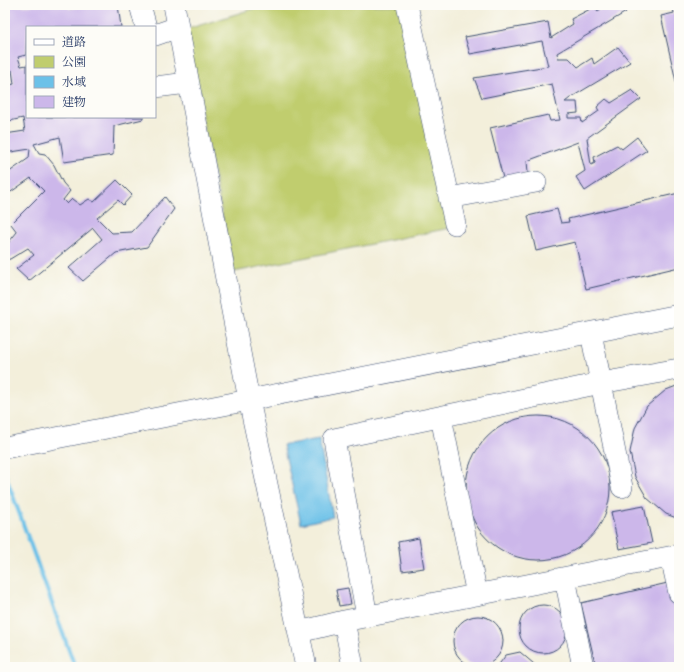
<svg xmlns="http://www.w3.org/2000/svg" width="684" height="672" font-family="'EB Garamond','Noto Serif JP',serif">
  <style>
    .green { fill: #c0cd6e; stroke: #6e7e66 }
    .water { fill: #6cc1e8; stroke: #4478a3 }
    .lines { fill: none; stroke-linecap: round; stroke-linejoin: round }
    .stream { stroke: #6cc1e8; stroke-width: 4 }
    .building { fill: #ccb7ea }
    .minor-casing { stroke: #3b4c71; stroke-width: 22 }
    .minor { stroke: #fff; stroke-width: 21 }
  </style>
  <rect width="100%" height="100%" fill="#fdfcf7"/>
  <filter id="ink" filterUnits="userSpaceOnUse"><feTurbulence type="fractalNoise" baseFrequency=".025" numOctaves="2"/><feDisplacementMap in="SourceGraphic" scale="8" xChannelSelector="R" yChannelSelector="G"/><feConvolveMatrix kernelMatrix="1 2 1 2 8 2 1 2 1" color-interpolation-filters="sRGB"/></filter>
  <filter id="wash" filterUnits="userSpaceOnUse"><feTurbulence type="fractalNoise" baseFrequency=".012" numOctaves="4" result="noise"/><feDisplacementMap in="SourceGraphic" scale="16" xChannelSelector="R" yChannelSelector="G"/><feGaussianBlur stdDeviation="0.9" result="paint"/><feColorMatrix in="noise" values="0 0 0 0 0 0 0 0 0 0 0 0 0 0 0 0 0 1.4 0 .05"/><feComposite in="paint" operator="in"/></filter>
  <g filter="url(#wash)">
    <rect width="100%" height="100%" fill="#f3efdb"/>
    <path class="green" d="M262,5H402L450,228L234,272L184,30L262,6Z"/>
    <path class="water" d="M319,439L333,517L301,524L283,445Z"/>
    <g class="lines">
      <path class="stream" d="M5,474L75,667"/>
    </g>
    <g id="blocks">
      <path class="building" d="M68,5L69,9L91,5H118L121,27H27L26,55L18,57L21,66L27,65V117H143V119L114,126L113,155L64,162L60,137L34,144L39,153L45,154L54,165L63,183L70,191L63,200L67,204L72,199L80,205L89,199L94,202L117,180L132,195L123,205L118,200L97,218L112,233L132,232L165,197L174,209L147,247L116,253L83,281L69,268L102,239L93,228L29,281L16,269L34,255L28,248L10,259L5,260V242H9L17,232L11,224L44,191L31,178L5,196V175L29,158L30,149L5,153V134L25,131L23,118L5,122V86L14,84L12,70L5,71V6Z
        M606,5H621L626,12L557,53L558,58H569L578,67L592,58L594,64L618,47L630,62L570,98L565,102H577L578,113L568,114V118H581L582,123L599,111L597,107L606,99L611,103L632,90L641,99L587,138L591,165L595,163L594,157L617,145L622,149L637,137L647,150L585,191L576,177L585,171L578,142L527,161L528,173L504,182L490,128L548,115L550,121L560,120L552,84L482,98L474,78L548,66L542,41L470,54L465,37L548,22L551,38L573,24L571,19L594,7L598,11Z
        M672,5H679L678,90L661,16L674,13Z
        M679,193V267L586,289L575,242L536,251L528,216L557,209L561,223L569,222L568,219Z
        M679,385V519L666,514L647,498L635,477L630,452L635,428L647,406L666,390Z
        M466 488a72 72 0 1 1 144 0a72 72 0 1 1-144 0Z
        M644,506L652,543L619,549L611,512Z
        M419,538L424,568L402,571L398,542Z
        M672,582L679,612V667H596L581,603Z
        M348,588L351,604L339,606L336,590Z
        M519 629a24 24 0 1 1 48 0a24 24 0 1 1-48 0Z
        M453 641a25 25 0 1 1 50 0a25 25 0 1 1-50 0Z
        M520,652L534,664L532,667H497L506,655Z"/>
    </g>
  </g>
  <g filter="url(#ink)">
    <use href="#blocks" fill-opacity="0" stroke="#3b4c71" stroke-width="1"/>
    <g class="lines">
      <g class="minor-casing">
        <path id="minor" d="M140,5L146,27
          M407,5L455,224
          M155,35L178,27
          M155,87L188,83
          M449,198L536,182
          M441,417L477,595
          M5,448L249,400L174,5
          M622,487L601,383L679,369
          M671,557L679,593
          M565,578L583,667
          M367,616L334,439L601,383L591,333
          M344,621L353,667
          M299,632L344,621L679,555
          M306,667L249,400L679,315"/>
      </g>
      <use href="#minor" class="minor"/>
    </g>
  </g>
  <rect width="684" height="672" fill="none" stroke="#fdfcf7" stroke-width="20"/>
  <rect x="26" y="26" width="130" height="92" fill="#fdfcf7" stroke="#a3aaba"/>
  <rect x="34" y="39" width="20" height="6" fill="#ffffff" stroke="#a3aaba"/>
  <text x="62" y="46" font-size="12" fill="#1b2f5e">道路</text>
  <rect x="34" y="56" width="20" height="12" fill="#c0cd6e" stroke="#a3aaba"/>
  <text x="62" y="66" font-size="12" fill="#1b2f5e">公園</text>
  <rect x="34" y="76" width="20" height="12" fill="#6cc1e8" stroke="#a3aaba"/>
  <text x="62" y="86" font-size="12" fill="#1b2f5e">水域</text>
  <rect x="34" y="96" width="20" height="12" fill="#ccb7ea" stroke="#a3aaba"/>
  <text x="62" y="106" font-size="12" fill="#1b2f5e">建物</text>
</svg>
